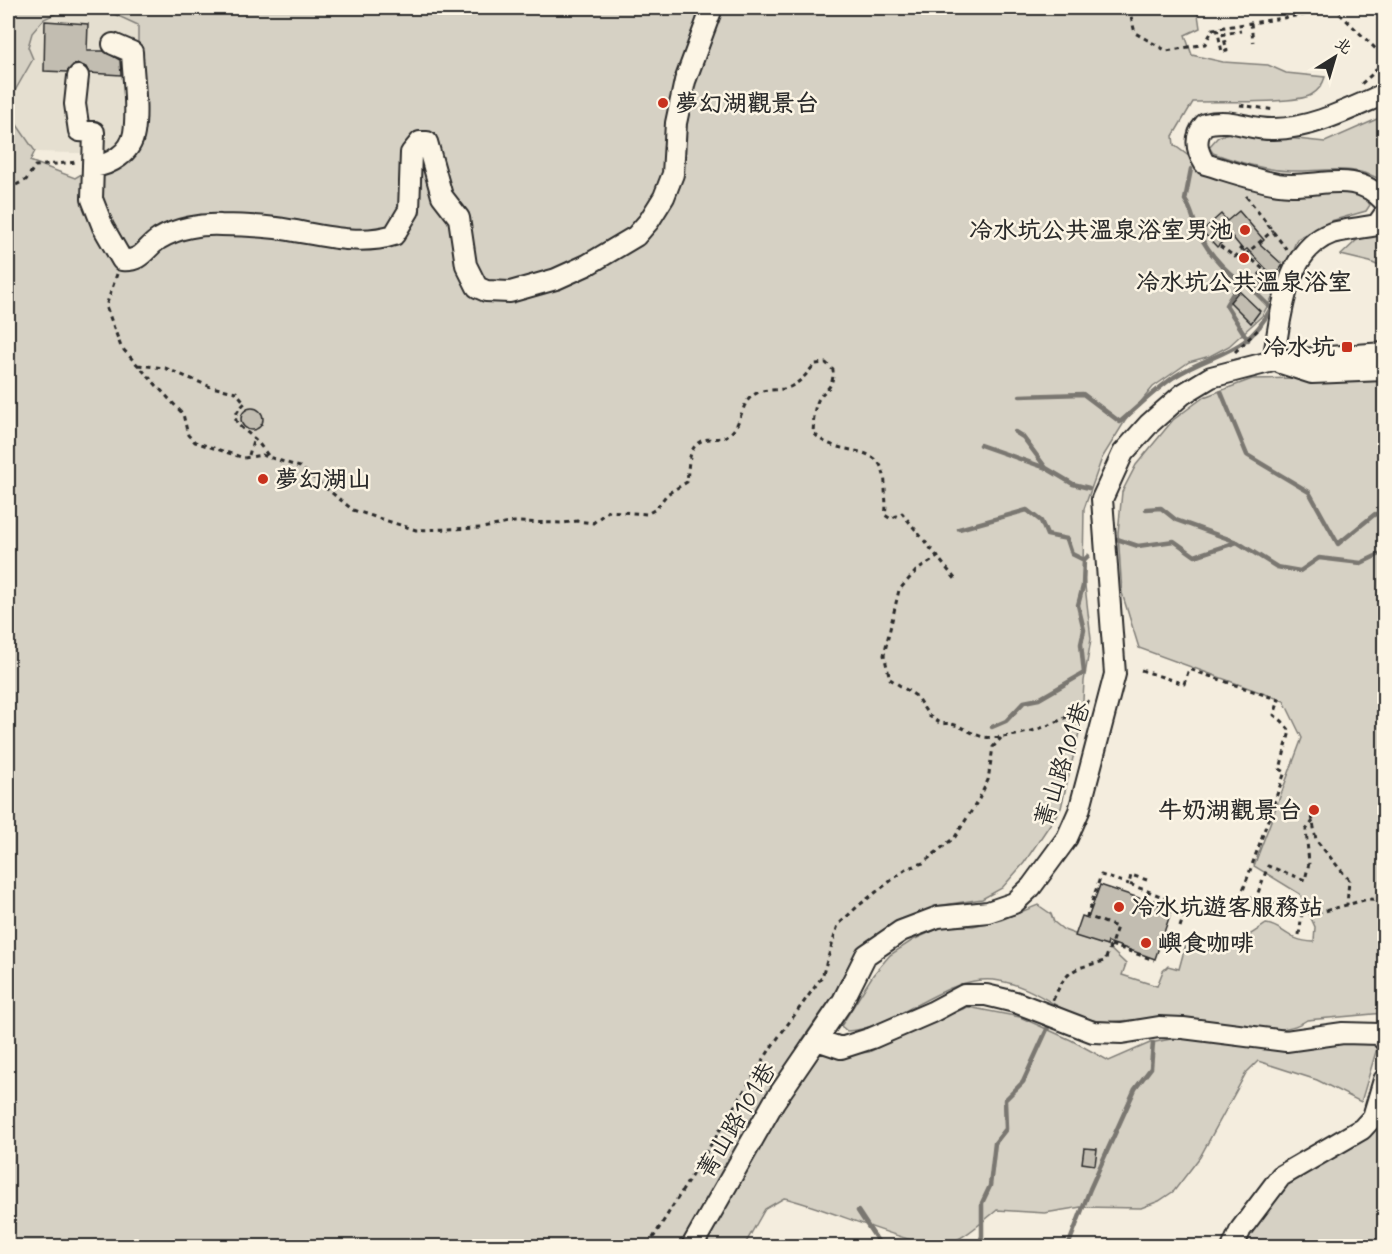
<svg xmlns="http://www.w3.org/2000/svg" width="1392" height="1254" font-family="Mynerve,'LXGW WenKai TC',sans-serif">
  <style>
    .built { fill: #e5dfd0 }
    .green { fill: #d6d1c4; stroke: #807e78; stroke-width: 1.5 }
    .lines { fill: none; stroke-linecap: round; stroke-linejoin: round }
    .stream { stroke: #7a7771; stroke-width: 4.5 }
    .building { fill: #c2bdb1; stroke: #2b2b2b; stroke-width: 1.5 }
    .minor-casing { stroke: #2b2b2b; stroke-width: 24 }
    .path { stroke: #2b2b2b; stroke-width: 3; stroke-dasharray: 4.5 4.5; stroke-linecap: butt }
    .minor { stroke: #fcf5e5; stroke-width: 20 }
    .poi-dot { fill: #c8321e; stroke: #fcf5e5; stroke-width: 2 }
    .labels { text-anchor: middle; stroke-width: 5; stroke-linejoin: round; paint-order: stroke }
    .poi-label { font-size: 24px; font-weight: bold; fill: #2b2b2b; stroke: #fcf5e5; text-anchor: start }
    .street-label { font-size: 24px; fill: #2b2b2b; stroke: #fcf5e5 }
  </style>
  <rect width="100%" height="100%" fill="#f4edde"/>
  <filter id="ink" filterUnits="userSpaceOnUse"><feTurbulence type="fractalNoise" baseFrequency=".0167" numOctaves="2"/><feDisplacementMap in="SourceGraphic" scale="12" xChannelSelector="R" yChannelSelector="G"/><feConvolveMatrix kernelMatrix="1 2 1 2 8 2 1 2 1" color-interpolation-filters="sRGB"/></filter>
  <g filter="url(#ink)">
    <path class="built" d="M59,12L112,13L138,25V144L115,154L35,152L15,122L8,125V103L33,59L28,47L32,33L44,19Z"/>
    <path class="green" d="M8,8H1197L1200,28L1185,35L1192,55L1223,62L1268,65L1286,73L1325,77C1323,84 1318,91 1311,95C1297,104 1215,101 1193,102L1173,136L1174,145L1193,159L1278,194H1304L1329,189L1365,197L1370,205L1366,211L1331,221L1297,239L1276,290L1262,316L1229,346L1210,356L1189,362L1153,387L1125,421L1102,458L1084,509L1083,568L1091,639L1084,681L1082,720L1061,808L1024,863L1002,888L982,899L937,906L891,927L857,950L832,997L802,1040L834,1056L869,1052L927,1023L968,1007L1020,1017L1071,1040L1109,1061L1150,1043L1176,1038L1238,1044L1357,1039L1378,1045L1361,1102L1317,1080L1258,1061L1246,1073L1200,1157L1174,1191L1159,1201L1141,1208L1081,1207L1045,1213L997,1210C982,1222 962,1241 943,1245C922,1250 816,1204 784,1198L765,1209L744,1246H8V125L15,122L35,151L30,161L75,178L115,154L138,144V25L112,13L59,12L44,19L32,33L28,47L33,59L8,103Z
      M1384,116V182C1357,163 1320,172 1290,171C1263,170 1238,162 1213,153L1209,147L1218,137L1231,132L1325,142Z
      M1384,232V268L1370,262L1341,255L1358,239Z
      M1384,376V1013L1307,1020C1274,1043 1202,1019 1164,1018C1134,1017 1108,1028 1078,1016C1051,1005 1031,986 1000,981C947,971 900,1028 847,1031L841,1026L873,975L890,955L913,940L944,926H973L1001,920L1038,905L1051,914L1054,922L1064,930L1107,946L1126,964L1122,975L1157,986L1163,971L1168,966L1179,969L1185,947C1218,958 1240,942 1266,924C1284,926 1286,941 1314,942L1315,927L1300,894L1254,866L1302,738L1284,701L1139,648L1122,593L1118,533L1122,492L1136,465L1173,420L1204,397L1252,379Z
      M1384,1100V1246H1240L1292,1175Z"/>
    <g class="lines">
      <path class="stream" d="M1191,169L1185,200C1193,211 1193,223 1200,235C1209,254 1224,269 1240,282L1226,305L1248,340
        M1221,392L1247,455L1309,492L1338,544L1375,514L1384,516
        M1020,396L1083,394L1120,422C1138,407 1155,390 1174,377C1214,351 1247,356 1271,308L1257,294L1255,287L1274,269
        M1015,432L1023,437L1046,468
        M980,445L1046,468L1073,484L1089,488
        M1146,509L1161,508L1176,520L1237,542L1277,567L1300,571L1319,558L1361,563L1384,552
        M959,529L1027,510L1041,521L1047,535L1067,539L1072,554L1084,560
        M1117,539L1138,546L1174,541L1195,556L1237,542
        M992,727L1006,721L1024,702L1039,699L1084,673L1081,644L1084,630L1078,605L1083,586L1084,560L1088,556
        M858,1211L881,1246
        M979,1246L982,1236V1203L990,1186L995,1143L1006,1129L1005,1100L1023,1082L1049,1025
        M1068,1246L1090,1189L1135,1089L1151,1068L1153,1043"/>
    </g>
    <path class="building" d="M45,21L88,24L87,51H104L120,60L121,75L89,73L86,67L79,64L73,65L67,72L44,71Z
      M1239,211L1264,240L1260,244L1283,265L1274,277L1247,249L1244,251L1230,234L1217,247L1202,231L1221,214L1227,221Z
      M1239,291L1260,311L1251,323L1230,302Z
      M241 419a11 11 0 1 1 22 0a11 11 0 1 1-22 0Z
      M1100,885L1172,909L1155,959L1108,942L1107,946L1075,936L1082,916L1088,918Z
      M1084,1148L1097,1149L1095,1165L1082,1163Z"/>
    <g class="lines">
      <g class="minor-casing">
        <path id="minor" d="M78,76L75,104L79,131L94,132L92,199L103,227L122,260C142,262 145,248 159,239C177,228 201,224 221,225C239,225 259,226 276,228C315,233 356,247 394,235L409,210L411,153L420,142H427L442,196L459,218L466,265L477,287L486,291L510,292L556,279L587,265L636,236L649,221L664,197L673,174L676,123L685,81L712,8
          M1384,94C1349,109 1313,128 1274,129C1249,130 1232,117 1205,124C1194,137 1196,150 1205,164C1229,171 1254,180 1278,184C1315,190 1354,167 1384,201
          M93,167C110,165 131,153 134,133C138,108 133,78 132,52L113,44
          M1273,361C1281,319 1284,250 1332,233C1346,229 1363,228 1377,225L1384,215
          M1281,363L1312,373L1384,370
          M817,1040L841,1048L872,1038L932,1012L964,995H986L1015,1002L1093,1032L1122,1033L1159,1027L1183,1028L1286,1041L1343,1033L1380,1034L1384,1040
          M692,1246L774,1102L843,1001L866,955L901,931L938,917L988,912L1014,903L1031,887L1067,838L1079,811L1115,674L1102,499L1123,453L1149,424L1183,394L1211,377L1273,361L1384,353
          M1233,1246L1241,1229L1281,1176L1362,1129L1373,1117L1384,1080"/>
      </g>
      <path class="path" d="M1129,8L1135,33L1167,51L1205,44L1213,29L1308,14V10L1335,9L1381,54C1381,69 1371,75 1360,85
        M766,10L767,8
        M1251,23L1253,42
        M1217,28L1222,52L1227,51L1223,34L1241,31
        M1240,105L1275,110
        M8,183L18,184
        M8,189L26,180L35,166L77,162
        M1246,196L1287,250
        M1220,246L1235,257L1241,251
        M1239,248L1264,270L1257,277L1267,287
        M1245,255L1273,230
        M117,274L106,306L121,347L183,414L188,435L195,442L244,458L262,455L300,467L353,510L416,530L482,528L514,522L564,523L577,521L593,523L608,511L647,514L656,509L667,494L687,482C689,465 687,440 710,439C717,438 723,439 728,435C742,426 740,405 752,396C765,386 779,393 792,386C803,380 807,373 815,364L826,363L833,370C834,392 822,388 817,403C813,411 814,423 813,432C838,462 885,436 885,487C885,497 887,505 885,515L891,519L902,513L956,580
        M1235,352L1261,327
        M138,365L165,368L211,387L236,392L245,403C224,422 243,427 256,440C261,446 266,453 271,459
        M249,455L254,438
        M939,556L916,571L899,590L884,655L890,679L916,696L929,716L941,724C958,721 968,734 984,737C1012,741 1072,722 1090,699
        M1141,670L1184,684L1189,669L1279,700L1274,715L1282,721L1290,731L1280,769L1285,772L1241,896L1314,914L1368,899L1384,900
        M1312,816L1316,840L1349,880L1347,905
        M1147,880L1131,875L1129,884L1171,900L1169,906L1148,899
        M1255,901L1268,866L1305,880L1309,863L1306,830L1313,821
        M1180,927L1189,900
        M1299,935L1302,913
        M1111,945L1154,960
        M1053,1000C1067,969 1072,969 1105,961L1117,927L1087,916L1101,875L1129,884
        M648,1246L772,1046L822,977L838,925L858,906L906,869L923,863L955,837L979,799L988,780L993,747L1001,738"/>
      <use href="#minor" class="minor"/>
    </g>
  </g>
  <g class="poi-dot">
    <circle cx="663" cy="103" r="6"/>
    <circle cx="1245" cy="230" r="6"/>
    <circle cx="1244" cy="258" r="6"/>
    <rect x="1341" y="341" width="12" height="12" rx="3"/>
    <circle cx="263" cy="479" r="6"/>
    <circle cx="1314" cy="810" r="6"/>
    <circle cx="1119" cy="907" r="6"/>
    <circle cx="1146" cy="943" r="6"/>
  </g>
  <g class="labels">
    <g class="poi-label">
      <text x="675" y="111">夢幻湖觀景台</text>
      <text x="1233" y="238" text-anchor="end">冷水坑公共溫泉浴室男池</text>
      <text x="1244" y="290" text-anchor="middle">冷水坑公共溫泉浴室</text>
      <text x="1335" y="355" text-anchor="end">冷水坑</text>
      <text x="275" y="487">夢幻湖山</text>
      <text x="1302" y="818" text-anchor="end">牛奶湖觀景台</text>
      <text x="1131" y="915">冷水坑遊客服務站</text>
      <text x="1158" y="951">嶼食咖啡</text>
    </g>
    <g class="street-label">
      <text transform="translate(1062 764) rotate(-72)" y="8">菁山路101巷</text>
      <text transform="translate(736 1120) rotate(-59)" y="8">菁山路101巷</text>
    </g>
  </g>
  <rect width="1392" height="1254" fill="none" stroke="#fcf5e5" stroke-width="30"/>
  <rect x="15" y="15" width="1362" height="1224" fill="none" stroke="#2b2b2b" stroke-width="2" filter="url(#ink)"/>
  <g transform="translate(1335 57) rotate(37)" stroke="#fcf5e5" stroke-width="4.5" paint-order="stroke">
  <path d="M0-4.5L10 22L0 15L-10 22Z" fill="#2b2b2b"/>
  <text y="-9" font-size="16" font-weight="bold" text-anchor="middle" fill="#2b2b2b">北</text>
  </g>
</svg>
